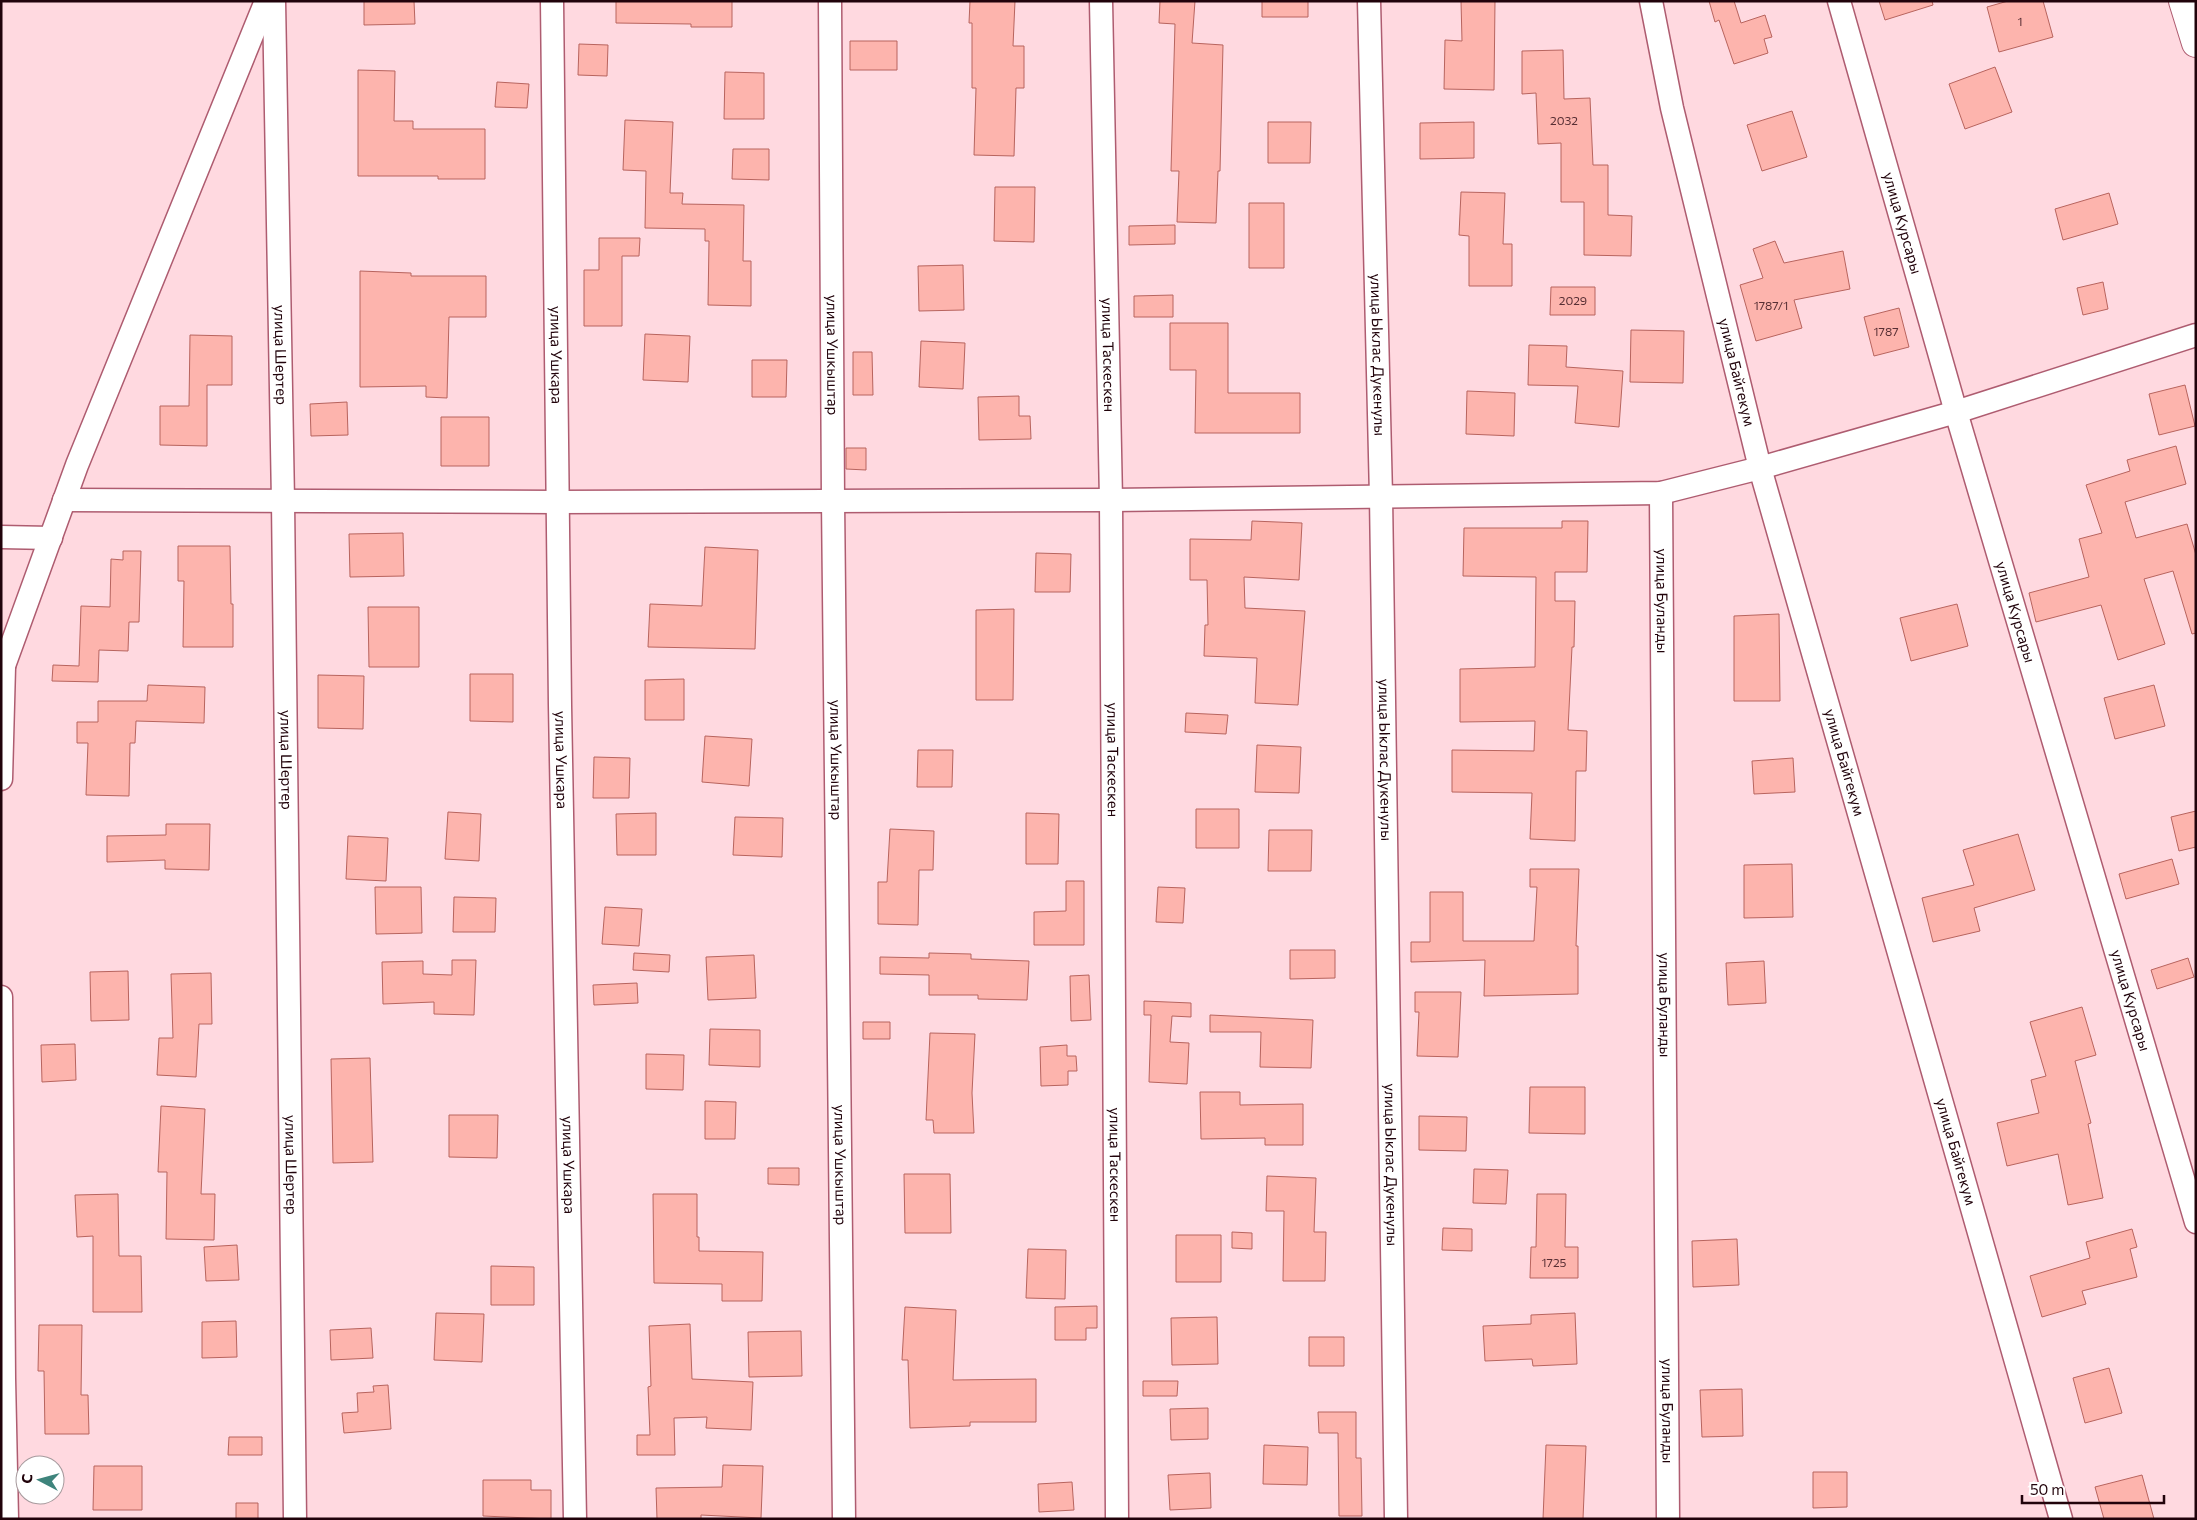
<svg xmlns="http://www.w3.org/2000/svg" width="2197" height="1520" font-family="Commissioner,sans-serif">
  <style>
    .building { fill: #fdb4ad; stroke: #b8645e }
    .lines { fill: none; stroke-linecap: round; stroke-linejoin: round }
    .street-casing { stroke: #ae5c70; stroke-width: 25 }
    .secondary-casing { stroke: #ae5c70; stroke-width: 30 }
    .street { stroke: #fff; stroke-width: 22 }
    .secondary { stroke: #fff; stroke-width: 28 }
    .labels { text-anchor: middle; stroke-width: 4; stroke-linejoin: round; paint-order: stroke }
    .number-label { font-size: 12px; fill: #582f34 }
    .street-label { font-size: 15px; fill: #21030b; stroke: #fff }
  </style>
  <rect width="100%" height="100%" fill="#ffd9e0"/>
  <path class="building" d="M364,1H414L415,24L364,25Z
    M616,1H732V27H691V24L616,23Z
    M970,1H1015L1013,46H1024V88H1016L1014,156L974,155L976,88H972V23H969Z
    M1160,1H1195L1192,43L1223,45L1220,171H1218L1216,223L1177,222L1179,171H1171L1175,24L1159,23Z
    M1262,1H1308V17H1262Z
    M1461,1H1495L1494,90L1444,89L1445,40L1462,41Z
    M1709,1H1734L1741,23L1765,15L1772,37L1764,39L1768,53L1734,64L1719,20L1715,22Z
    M1879,1H1932L1933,5L1885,20Z
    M2008,1H2043L2053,37L1999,52L1987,7Z
    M850,41H897V70H850Z
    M579,44L608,45L607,76L578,75Z
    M1563,50L1564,99L1590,98L1593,165H1608V215L1632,216L1631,256L1584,255V202H1561V143L1538,144L1536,93L1522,94V51Z
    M1995,67L2012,112L1965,129L1949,84Z
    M358,70L395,71L394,121H413V129H485V179H438V176H358Z
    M725,72L764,73V119H724Z
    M497,82L529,84L527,108L495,107Z
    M1792,111L1807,157L1762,171L1747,125Z
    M625,120L673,122L670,193H683L682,204L744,205L743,261H751V306L708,305L709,241H705V229L645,228L646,171L623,170Z
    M1268,122H1311L1310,163H1268Z
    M1474,122V158L1420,159V123Z
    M733,149H769V180L732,179Z
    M995,187H1035L1034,242L994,241Z
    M1461,192L1505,193L1503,244H1512V286H1469V236L1459,235Z
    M2109,193L2118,224L2063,240L2055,209Z
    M1249,203H1284V268H1249Z
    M1175,225V244L1129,245V226Z
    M599,238H640L639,256H622V326H584V270H599Z
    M1775,241L1784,263L1843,251L1850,289L1794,300L1802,328L1756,341L1740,285L1763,278L1753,249Z
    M963,265L964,310L919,311L918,266Z
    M360,271L411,273V276H486V317H449L447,398L426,397V386L360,387Z
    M2103,282L2108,309L2083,315L2077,288Z
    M1551,287H1595V315H1550Z
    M1173,295V317H1134V296Z
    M1899,308L1909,347L1874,356L1864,317Z
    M1170,323H1228V393H1300V433H1195L1196,370H1170Z
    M1631,330L1684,331L1683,383L1630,382Z
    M645,334L690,336L688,382L643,380Z
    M190,335L232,336V385H207V446L160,445V406H189Z
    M921,341L965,343L963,389L919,387Z
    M1529,345L1567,346L1566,367L1623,371L1619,427L1575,423L1578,386L1528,385Z
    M853,352H872L873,395H853Z
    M752,360H787L786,397H752Z
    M2185,385L2195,426L2159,435L2149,394Z
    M1467,391L1515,393L1514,436L1466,434Z
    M1019,396V416H1030L1031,439L979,440L978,397Z
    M347,402L348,435L311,436L310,404Z
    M441,417H489V466H441Z
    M2176,446L2186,484L2125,502L2136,538L2187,524L2196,555V633L2192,634L2173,571L2144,579L2165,644L2118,660L2101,605L2036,622L2029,593L2089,577L2079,539L2102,533L2086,485L2130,471L2127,460Z
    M846,448H866V470L846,469Z
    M1252,521L1302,523L1299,580L1244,577L1245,608L1305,611L1298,705L1255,703L1257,658L1204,656L1205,625H1208L1207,580H1190V539L1251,540Z
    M1562,521H1588L1587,572H1555V601H1575L1574,647H1572L1568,730L1587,731L1586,771H1576L1575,841L1530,839L1532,793L1452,792V750L1534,751L1535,721L1460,722V669L1535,667L1536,577L1463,576L1464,528H1562Z
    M403,533L404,576L350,577L349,534Z
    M178,546H230L231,604H233V647H183L184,581H178Z
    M705,547L758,550L755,649L648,647L650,604L702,606Z
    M123,551H141L139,622H129L128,651L99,650L98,682L52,681L53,665L79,666L81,606L110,607L111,559L123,560Z
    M1036,553L1071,554L1070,592H1035Z
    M1957,604L1968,646L1911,661L1900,618Z
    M368,607H419V667H369Z
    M1014,609L1013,700H976V610Z
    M1779,614L1780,701H1734V616Z
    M470,674H513V722L470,721Z
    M318,675L364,676L363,729L318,728Z
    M684,679V720H645V680Z
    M148,685L205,687L204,723L136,721L135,743H130L129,796L86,795L88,743H77V722H98V701H147Z
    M2154,685L2165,726L2115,739L2104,698Z
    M1186,713L1228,715L1226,734L1185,732Z
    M705,736L752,739L749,786L702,782Z
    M1257,745L1301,747L1299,793L1255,792Z
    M918,750H953L952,787H917Z
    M594,757L630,758L629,798H593Z
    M1793,758L1795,792L1754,794L1752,761Z
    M1196,809H1239V848H1196Z
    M2196,811V847L2179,851L2171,817Z
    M448,812L481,814L479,861L445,859Z
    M656,813V855H617L616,814Z
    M1026,813L1059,814L1058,864H1026Z
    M735,817L783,818L782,857L733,855Z
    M166,824H210L209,870L165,869V860L107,862V836L166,835Z
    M890,829L934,831L933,870H919L918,925L878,924V882H887Z
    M1269,830H1312L1311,871H1268Z
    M2018,834L2035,890L1974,908L1980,931L1933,942L1922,898L1974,885L1963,850Z
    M348,836L388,838L386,881L346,879Z
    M2172,859L2179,884L2126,899L2119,874Z
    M1792,864L1793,917L1744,918V865Z
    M1530,869H1579L1576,946H1578V994L1484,996L1485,960L1411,962V942H1430V892H1463V941H1534L1537,887H1530Z
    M1066,881H1084V945H1034V912L1066,911Z
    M375,887H421L422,933L376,934Z
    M1158,887L1185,888L1183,923L1156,922Z
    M454,897L496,898L495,932H453Z
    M605,907L642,909L639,946L602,944Z
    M1290,950H1335V978L1290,979Z
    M634,953L670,955L669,972L633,970Z
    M929,953L971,954V959L1029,961L1027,1000L978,999V995H929V975L880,974V957L929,958Z
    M754,955L756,998L708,1000L706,957Z
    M2188,958L2194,977L2157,989L2151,970Z
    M452,960H476L474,1015L434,1014V1002L383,1004L382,962L423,961V974L452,975Z
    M1764,961L1766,1003L1728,1005L1726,963Z
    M128,971L129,1020L91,1021L90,972Z
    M211,973L212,1024H199L196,1077L157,1075L159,1038H173L171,974Z
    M1089,975L1091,1020L1071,1021L1070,976Z
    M637,983L638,1003L594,1005L593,985Z
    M1415,992H1461L1458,1057L1417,1056L1419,1012H1415Z
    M1144,1001L1191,1003V1017L1172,1016L1170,1042L1189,1043L1187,1084L1149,1082L1151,1015H1144Z
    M2082,1007L2096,1055L2075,1061L2091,1123L2088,1124L2103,1198L2068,1205L2058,1154L2007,1166L1997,1123L2039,1113L2031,1080L2046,1076L2030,1022Z
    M1210,1015L1313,1020L1311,1068L1260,1067L1261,1032H1210Z
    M863,1022H890V1039H863Z
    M710,1029L760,1030V1067L709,1065Z
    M930,1033L975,1034L972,1093L974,1133H934L933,1120H926Z
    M75,1044L76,1080L42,1082L41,1045Z
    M1067,1045V1056H1076L1077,1071H1068V1085L1041,1086L1040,1047Z
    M646,1054L684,1055L683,1090L646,1089Z
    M370,1058L373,1162L333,1163L331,1059Z
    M1530,1087H1585V1134L1529,1133Z
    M1200,1092H1240V1105L1303,1104V1145H1265V1138L1201,1139Z
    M705,1101L736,1102L735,1139H705Z
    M161,1106L205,1109L201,1194H215L214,1240L166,1239L167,1172H158Z
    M449,1115H498L497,1158L449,1157Z
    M1419,1116L1467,1117L1466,1151L1419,1150Z
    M768,1168H799V1185L768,1184Z
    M1474,1169L1508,1170L1506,1204L1473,1203Z
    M904,1174H950L951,1233H905Z
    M1267,1176L1316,1178L1314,1232H1326L1325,1281H1283L1284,1211H1266Z
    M118,1194L119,1256H141L142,1312H93V1236L77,1237L75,1195Z
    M653,1194H697V1237H699V1251L763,1252L762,1301H722V1284L654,1283Z
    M1537,1194H1566L1565,1247H1578V1278H1530L1531,1247H1536Z
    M1443,1228L1472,1229V1251L1442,1250Z
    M2132,1229L2137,1247L2130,1249L2137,1277L2082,1291L2086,1304L2042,1317L2030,1276L2090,1258L2086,1242Z
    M1232,1232L1252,1233V1249L1232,1248Z
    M1176,1235H1221V1282H1176Z
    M1737,1239L1739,1285L1693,1287L1692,1241Z
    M237,1245L239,1280L206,1281L204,1247Z
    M1028,1249L1066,1250L1065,1299L1026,1298Z
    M491,1266L534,1267V1305H491Z
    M1097,1306V1328H1086V1340H1055V1307Z
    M905,1307L956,1310L953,1380L1036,1379V1422H970V1426L910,1428L908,1360H902Z
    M436,1313L484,1314L482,1362L434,1360Z
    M1575,1313L1577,1364L1533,1366L1532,1359L1485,1361L1483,1326L1531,1324V1315Z
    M1217,1317L1218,1364L1172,1365L1171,1318Z
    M236,1321L237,1357L202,1358V1322Z
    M690,1324L692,1379L753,1382L751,1430L706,1428L707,1417L674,1418L675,1455H637V1435H650L648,1387L651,1386L649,1326Z
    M39,1325H82L81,1395H88L89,1434H45L44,1371H38Z
    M371,1328L373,1358L331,1360L330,1330Z
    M801,1331L802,1376L749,1377L748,1332Z
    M1309,1337H1344V1366H1309Z
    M2109,1368L2122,1413L2085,1423L2073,1378Z
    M1143,1381H1178L1177,1396H1143Z
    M388,1385L391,1429L344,1433L342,1413L358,1412L357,1393L374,1392L373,1386Z
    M1742,1389L1743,1436L1702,1437L1700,1390Z
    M1208,1408V1439L1171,1440L1170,1409Z
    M1318,1412H1356V1458H1361L1362,1516H1339L1338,1433H1319Z
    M229,1437H262V1455H228Z
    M1264,1445L1308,1447L1307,1485L1263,1484Z
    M1546,1445L1586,1446L1583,1519H1543Z
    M723,1465L763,1466L761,1518L701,1515V1519H657L656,1488L722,1487Z
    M94,1466H142V1510H93Z
    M1813,1472H1847V1507L1813,1508Z
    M1210,1473L1211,1508L1170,1510L1168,1475Z
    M2142,1475L2154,1519H2104L2095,1487Z
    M483,1480H531V1490H551V1519L483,1516Z
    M1072,1482L1074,1510L1039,1512L1038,1484Z
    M236,1503H258V1519H236Z"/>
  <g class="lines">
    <g class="street-casing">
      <g id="street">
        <path id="s1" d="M274,1L283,501L295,1519"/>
        <path id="s2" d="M552,1L560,705L575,1519"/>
        <path id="s3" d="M830,1L833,500L844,1519"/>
        <path id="s4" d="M1101,1L1111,500L1117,1519"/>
        <path id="s5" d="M1369,1L1381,496L1396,1519"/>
        <path id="s6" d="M1651,1L1672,108L1760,468L2061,1519"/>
        <path id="s7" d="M1839,1L1956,412L2196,1222"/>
        <path id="s8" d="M1661,493L1668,1519"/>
        <path d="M64,500L558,502L1111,500L1661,493L1760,468L1956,412L2196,335"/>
        <path d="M1,537L51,538"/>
        <path d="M1,674L77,465L266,1"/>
        <path d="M1,779L4,667"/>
        <path d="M1,997L4,1378L7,1519"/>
      </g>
    </g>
    <g class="secondary-casing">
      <path id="secondary" d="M2183,1L2196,43"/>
    </g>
    <use href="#street" class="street"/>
    <use href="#secondary" class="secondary"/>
  </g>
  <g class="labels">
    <g class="number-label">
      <text x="2020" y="26">1</text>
      <text x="1564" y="125">2032</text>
      <text x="1573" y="305">2029</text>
      <text x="1771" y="310">1787/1</text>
      <text x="1886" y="336">1787</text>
      <text x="1554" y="1267">1725</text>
    </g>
    <g class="street-label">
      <text dy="5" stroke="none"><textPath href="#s7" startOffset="231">улица Курсары</textPath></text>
      <text dy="5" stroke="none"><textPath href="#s1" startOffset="354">улица Шертер</textPath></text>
      <text dy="5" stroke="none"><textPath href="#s2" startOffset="354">улица Ушкара</textPath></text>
      <text dy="5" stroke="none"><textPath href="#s3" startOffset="354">улица Ушкыштар</textPath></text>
      <text dy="5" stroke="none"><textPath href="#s4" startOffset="354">улица Таскескен</textPath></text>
      <text dy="5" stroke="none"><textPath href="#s5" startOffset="354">улица Ыклас Дукенулы</textPath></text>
      <text dy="5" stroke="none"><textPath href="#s6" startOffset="381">улица Байгекум</textPath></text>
      <text dy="5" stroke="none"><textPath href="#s8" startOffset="108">улица Буланды</textPath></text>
      <text dy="5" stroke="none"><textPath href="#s7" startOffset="636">улица Курсары</textPath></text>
      <text dy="5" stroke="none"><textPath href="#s1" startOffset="759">улица Шертер</textPath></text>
      <text dy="5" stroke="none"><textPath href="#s2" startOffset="759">улица Ушкара</textPath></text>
      <text dy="5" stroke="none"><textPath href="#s3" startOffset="759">улица Ушкыштар</textPath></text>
      <text dy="5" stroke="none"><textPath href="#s4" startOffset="759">улица Таскескен</textPath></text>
      <text dy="5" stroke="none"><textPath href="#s5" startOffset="759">улица Ыклас Дукенулы</textPath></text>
      <text dy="5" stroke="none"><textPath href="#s6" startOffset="786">улица Байгекум</textPath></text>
      <text dy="5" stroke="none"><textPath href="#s7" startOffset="1041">улица Курсары</textPath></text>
      <text dy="5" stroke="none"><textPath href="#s8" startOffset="512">улица Буланды</textPath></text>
      <text dy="5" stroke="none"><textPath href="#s6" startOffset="1191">улица Байгекум</textPath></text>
      <text dy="5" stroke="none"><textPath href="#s1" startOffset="1164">улица Шертер</textPath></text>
      <text dy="5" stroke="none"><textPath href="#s2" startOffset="1164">улица Ушкара</textPath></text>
      <text dy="5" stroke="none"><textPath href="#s3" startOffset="1164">улица Ушкыштар</textPath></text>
      <text dy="5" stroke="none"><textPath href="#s4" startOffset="1164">улица Таскескен</textPath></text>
      <text dy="5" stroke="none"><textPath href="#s5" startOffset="1164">улица Ыклас Дукенулы</textPath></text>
      <text dy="5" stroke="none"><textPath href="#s8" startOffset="918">улица Буланды</textPath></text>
    </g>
  </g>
  <rect width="2197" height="1520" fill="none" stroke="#21030b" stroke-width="5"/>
  <g transform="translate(40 1480) rotate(276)"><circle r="24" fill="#ffffff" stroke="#a69a9d"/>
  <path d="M0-4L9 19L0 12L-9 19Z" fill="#3e847c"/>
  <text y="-8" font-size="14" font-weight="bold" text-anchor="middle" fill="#21030b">С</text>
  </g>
  <path d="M2022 1495v8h142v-8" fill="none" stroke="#21030b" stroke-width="2.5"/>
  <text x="2030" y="1495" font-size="15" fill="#21030b" stroke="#ffffff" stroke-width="4" paint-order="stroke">50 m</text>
</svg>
